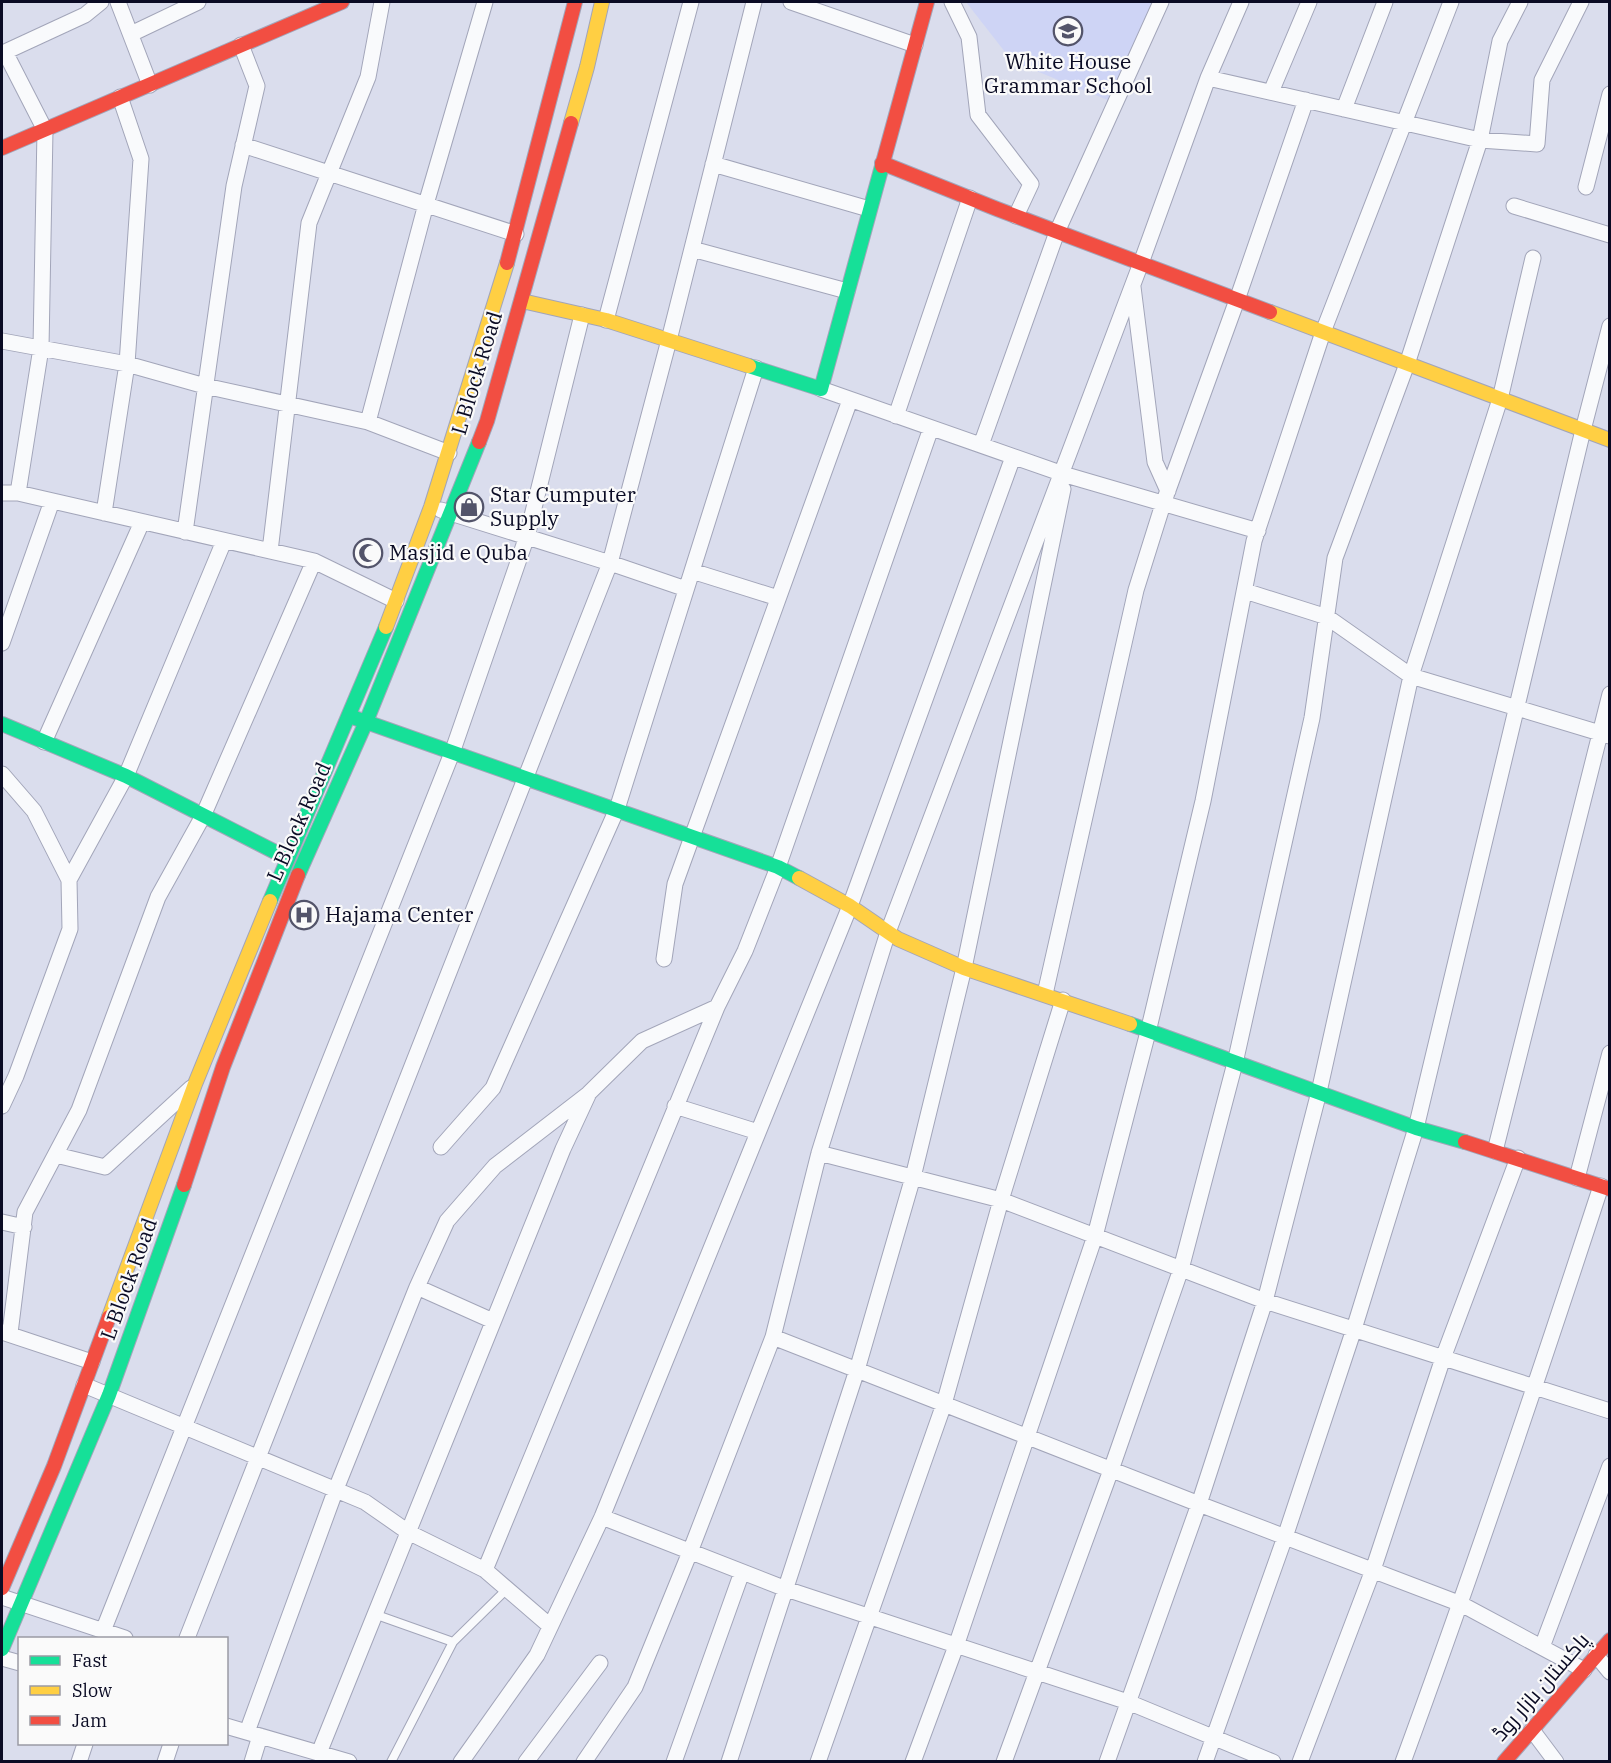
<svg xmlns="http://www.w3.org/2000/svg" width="1611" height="1763" font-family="'IBM Plex Serif',Cairo,serif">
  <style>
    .built { fill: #ced4f5 }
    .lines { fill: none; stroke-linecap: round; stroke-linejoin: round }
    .lane-casing { stroke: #a2a5b9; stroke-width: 10 }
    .street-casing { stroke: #a2a5b9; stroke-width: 17 }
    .fast-casing { stroke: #a2a5b9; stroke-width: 16 }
    .slow-casing { stroke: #a2a5b9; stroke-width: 16 }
    .jam-casing { stroke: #a2a5b9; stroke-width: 16 }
    .lane { stroke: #f9fafc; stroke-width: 8 }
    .street { stroke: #f9fafc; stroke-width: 15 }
    .fast { stroke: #16e098; stroke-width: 14 }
    .slow { stroke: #ffcf43; stroke-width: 14 }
    .jam { stroke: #f24e42; stroke-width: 14 }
    .labels { text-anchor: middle; stroke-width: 4.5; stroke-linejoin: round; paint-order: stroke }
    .poi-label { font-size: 21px; fill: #0a0b24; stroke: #fafafa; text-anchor: start }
    .street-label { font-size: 21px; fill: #0a0b24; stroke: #fafafa }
  </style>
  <rect width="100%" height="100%" fill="#dadded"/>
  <path class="built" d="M966,2H1161L1115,103L1012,61Z"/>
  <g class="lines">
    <g class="lane-casing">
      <path id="lane" d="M374,1614L453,1642
        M391,1762L453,1642L507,1589"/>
    </g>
    <g class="street-casing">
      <path id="street" d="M118,2L150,85
        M791,2L915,45
        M952,2L969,37L978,115L1031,184L1016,216
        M131,34L198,2
        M1208,78L1480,140L1537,144L1542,80L1581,2
        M1271,92L1309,2
        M1344,109L1385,2
        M243,145L516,234
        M713,164L869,209
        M1586,187L1610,94
        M1514,206L1610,235
        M692,249L847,291
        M1133,287L1155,462L1168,491
        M606,320L691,2
        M2,341L127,364L205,386L368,422L449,453
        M821,389L1066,475L1258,531
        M896,416L970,198
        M368,422L426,204L485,2
        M981,445L1057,232L1161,2
        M2,493H18L314,561L396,601
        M18,493L41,348L45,130L5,52L85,15L101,2
        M441,510L610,563L686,589
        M104,513L127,364L141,159L120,97
        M185,532L234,186L257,86L241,45
        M270,551L309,223L368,77L382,2
        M692,571L778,598
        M1245,591L1327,617L1411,676L1610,736
        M2,643L52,501
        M44,742L142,522
        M2,774L34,811L69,880L70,929L16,1076L2,1106
        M69,880L126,776L224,541
        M664,959L675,884L850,400
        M1045,994L1136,590L1163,504L1237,300L1306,100
        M675,1106L758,1132
        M441,1147L493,1088L617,809L756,368
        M1495,1151L1610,694
        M819,1153L1001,1200L1265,1301L1610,1411
        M56,1155L105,1167L191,1088
        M1577,1178L1610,1053
        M2,1222L24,1227
        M493,1321L417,1287L447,1221L495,1166L587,1095
        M2,1332L92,1362
        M10,1333L25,1212L79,1110L158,897L203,816L314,561
        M773,1337L1199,1504L1461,1604L1584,1670
        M84,1385L365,1502L408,1532L485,1570L550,1626
        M602,1517L786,1589L1128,1702L1273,1762
        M485,1570L717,1007
        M2,1597L125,1638
        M103,1631L452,753L527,536L582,315
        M187,1638L610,563L669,340L754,2
        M1542,1647L1610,1466
        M1596,1655L1610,1672
        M2,1658L20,1663
        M226,1726L349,1762
        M1532,1730L1556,1762
        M247,1732L336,1489L417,1287
        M319,1753L563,1149L589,1093L642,1041L717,1007L745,951L778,867L931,428
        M79,1762L85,1744
        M165,1762L171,1744
        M252,1762L260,1736
        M461,1762L537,1655L602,1517L850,906L1013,457
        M526,1762L600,1663
        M584,1762L635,1687L690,1552L773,1337L819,1153L888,932L1141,263L1208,78L1241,2
        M674,1762L742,1572
        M729,1762L857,1370L913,1177L964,968L1063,489
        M818,1762L944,1404L1001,1200L1063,1000
        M913,1762L956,1646L1095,1236L1148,1032L1203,801L1254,541L1323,332L1451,2
        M1004,1762L1111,1470L1181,1269L1235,1063L1312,718L1335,558L1407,364L1480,140L1500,41L1520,2
        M1107,1762L1199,1504L1265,1301L1319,1092L1411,676L1500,399L1533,258
        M1205,1762L1285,1537L1354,1329L1416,1128L1583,430L1610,326
        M1300,1762L1373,1570L1443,1358L1518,1158
        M1403,1762C1473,1571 1538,1379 1601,1186"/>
    </g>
    <g class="fast-casing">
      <path id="fast" d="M749,366L821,389L882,166
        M352,717L778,867L799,878
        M2,724L126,776L287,858
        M298,875L366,722L479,442
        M270,901L386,627
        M1130,1024L1416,1128L1465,1142
        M2,1649L109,1395L184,1185"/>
    </g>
    <g class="slow-casing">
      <path id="slow" d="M571,123L587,67L602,2
        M522,301L606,320L749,366
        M1270,312L1610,440
        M386,627L431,507L507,263
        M799,878L850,906L898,939L964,968L1130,1024
        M109,1317L195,1084L270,901"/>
    </g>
    <g class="jam-casing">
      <path id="jam" d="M2,148L342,2
        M882,163L997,209L1270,312
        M882,166L927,2
        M507,263L575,2
        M479,442L487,421L571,123
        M1465,1142L1610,1189
        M184,1185L223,1067L298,875
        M2,1588L54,1466L109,1317
        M1504,1762L1610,1640"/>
    </g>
    <use href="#lane" class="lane"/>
    <use href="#street" class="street"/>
    <use href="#fast" class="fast"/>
    <use href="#slow" class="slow"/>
    <use href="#jam" class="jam"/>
  </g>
  <defs>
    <g id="school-ring" transform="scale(1.5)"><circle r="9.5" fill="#fafafa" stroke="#53546a" stroke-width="1.5"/><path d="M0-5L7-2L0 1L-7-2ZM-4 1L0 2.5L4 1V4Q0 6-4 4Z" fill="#53546a"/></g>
    <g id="shop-ring" transform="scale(1.5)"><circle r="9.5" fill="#fafafa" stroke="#53546a" stroke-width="1.5"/><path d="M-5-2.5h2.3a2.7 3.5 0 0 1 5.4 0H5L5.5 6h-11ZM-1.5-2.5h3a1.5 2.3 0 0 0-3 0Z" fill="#53546a"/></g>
    <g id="mosque-ring" transform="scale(1.5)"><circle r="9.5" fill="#fafafa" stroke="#53546a" stroke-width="1.5"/><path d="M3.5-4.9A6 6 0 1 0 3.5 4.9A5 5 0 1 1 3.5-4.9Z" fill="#53546a"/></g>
    <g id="hospital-ring" transform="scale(1.5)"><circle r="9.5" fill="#fafafa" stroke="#53546a" stroke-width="1.5"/><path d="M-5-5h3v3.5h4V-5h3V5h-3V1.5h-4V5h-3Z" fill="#53546a"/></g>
  </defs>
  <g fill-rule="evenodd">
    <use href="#school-ring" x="1068" y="31"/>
    <use href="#shop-ring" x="469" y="507"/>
    <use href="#mosque-ring" x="368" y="553"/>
    <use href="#hospital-ring" x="304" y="915"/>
  </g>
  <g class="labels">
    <g class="poi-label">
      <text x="1068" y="69" text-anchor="middle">White House<tspan x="1068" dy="24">Grammar School</tspan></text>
      <text x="490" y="502">Star Cumputer<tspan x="490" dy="24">Supply</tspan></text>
      <text x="389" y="560">Masjid e Quba</text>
      <text x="325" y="922">Hajama Center</text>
    </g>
    <g class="street-label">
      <text transform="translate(477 373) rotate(-73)" y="7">L Block Road</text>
      <text transform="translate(299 822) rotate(-66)" y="7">L Block Road</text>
      <text transform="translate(129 1279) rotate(-70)" y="7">L Block Road</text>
      <text transform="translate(1541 1687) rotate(-49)" y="7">پاکستان بازار روڈ</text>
    </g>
  </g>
  <rect width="1611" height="1763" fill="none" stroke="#0a0b24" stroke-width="6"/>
  <rect x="18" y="1637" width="210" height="108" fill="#fafafa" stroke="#9a9aa4" stroke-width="1.5"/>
  <rect x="30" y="1656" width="30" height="9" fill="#16e098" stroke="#9a9aa4" stroke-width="1.5"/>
  <text x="72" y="1667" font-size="18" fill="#0a0b24">Fast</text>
  <rect x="30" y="1686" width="30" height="9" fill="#ffcf43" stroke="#9a9aa4" stroke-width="1.5"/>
  <text x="72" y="1697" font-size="18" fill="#0a0b24">Slow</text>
  <rect x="30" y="1716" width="30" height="9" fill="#f24e42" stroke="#9a9aa4" stroke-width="1.5"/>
  <text x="72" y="1727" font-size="18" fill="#0a0b24">Jam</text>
</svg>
